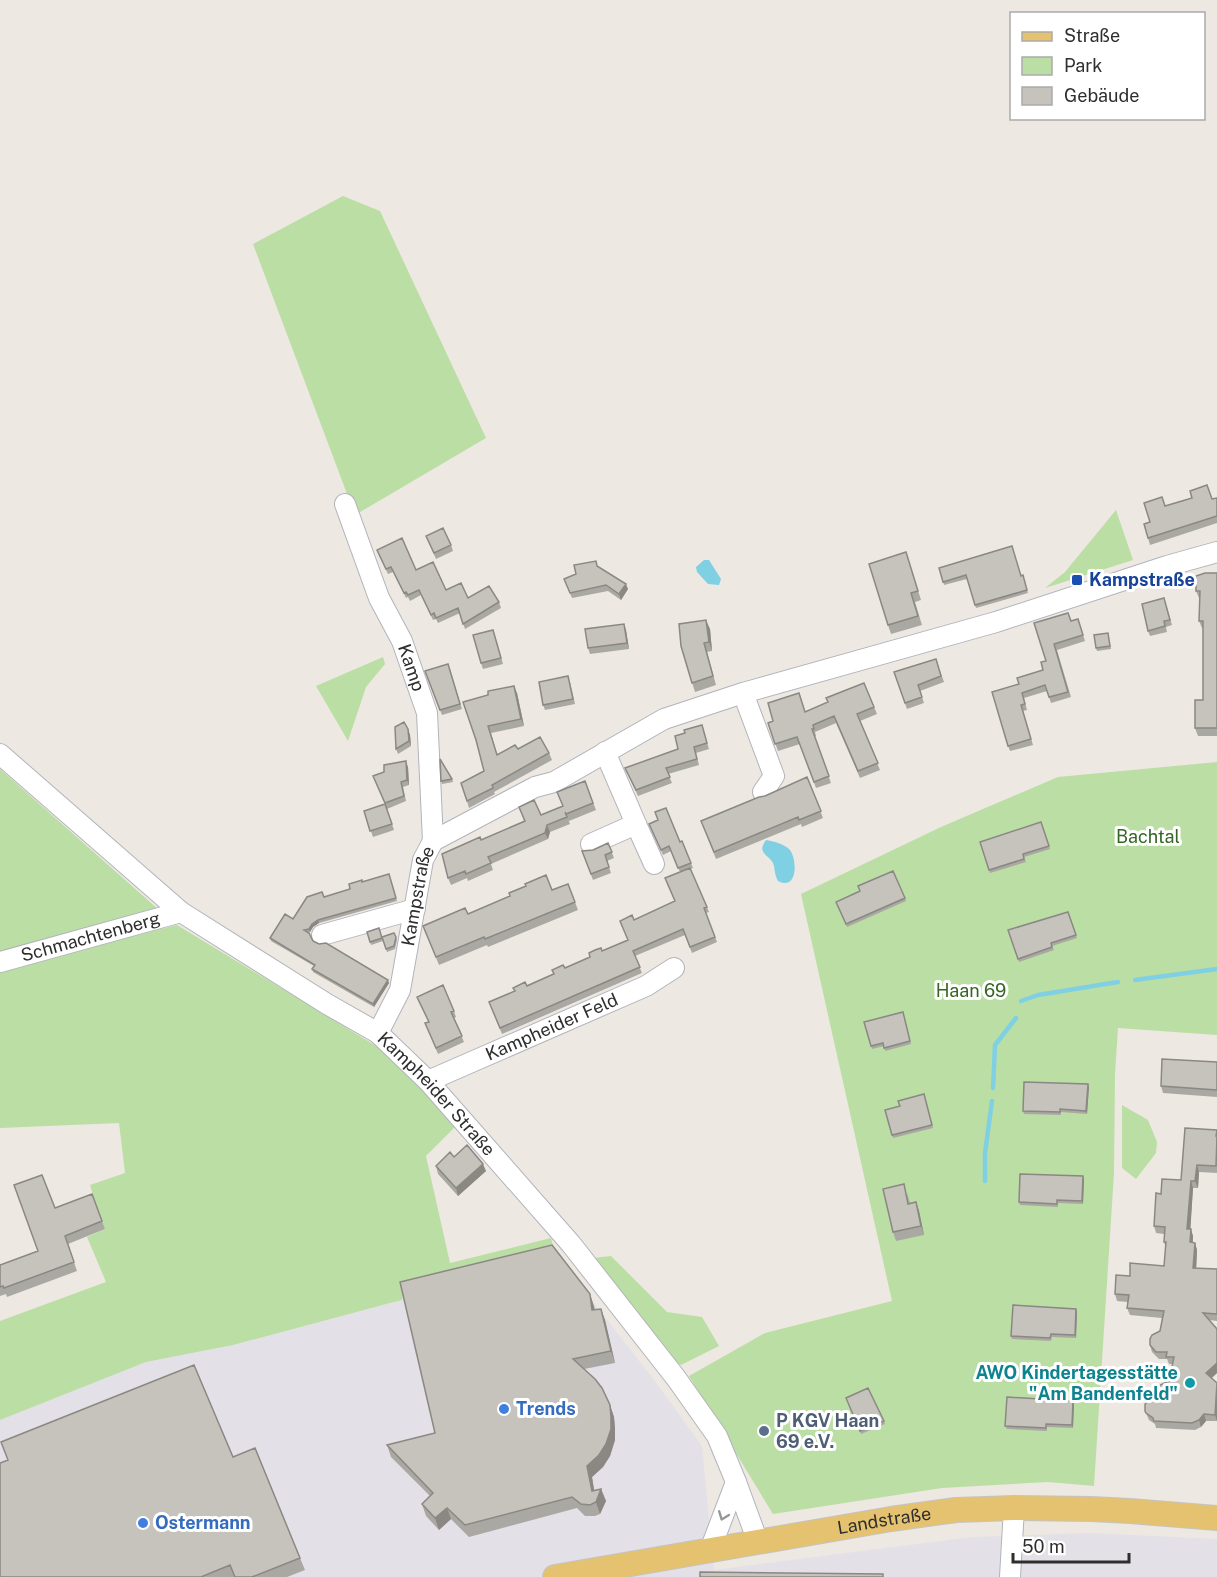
<svg xmlns="http://www.w3.org/2000/svg" width="1217" height="1577" font-family="'Public Sans',sans-serif">
  <style>
    .industrial { fill: #e3e1e7 }
    .green { fill: #bbdea4 }
    .water { fill: #80d0e4 }
    .lines { fill: none; stroke-linecap: round; stroke-linejoin: round }
    .stream { stroke: #80d0e4; stroke-width: 4.5 }
    .minor-casing { stroke: #b2b4bc; stroke-width: 22 }
    .major-casing { stroke: #c4c4c4; stroke-width: 26 }
    .minor { stroke: #fff; stroke-width: 20 }
    .major { stroke: #e4c270; stroke-width: 24 }
    .wall { fill: #aaa8a3 }
    .shaded-wall { fill: #8b8884 }
    .building { fill: #c6c3bd; stroke: #8b8884; stroke-width: 1.5 }
    .oneway { stroke: #969696 }
    .transit-dot { fill: #1a4fb4; stroke: #fff; stroke-width: 2 }
    .culture-dot { fill: #0f9aa8; stroke: #fff; stroke-width: 2 }
    .shop-dot { fill: #3f7fe0; stroke: #fff; stroke-width: 2 }
    .service-dot { fill: #5c6f8a; stroke: #fff; stroke-width: 2 }
    .labels { text-anchor: middle; stroke-width: 6; stroke-linejoin: round; paint-order: stroke }
    .transit-label { font-size: 18px; font-weight: bold; fill: #164399; stroke: #fff; text-anchor: start }
    .street-label { font-size: 18px; fill: #2e2e2e; stroke: #fff }
    .park-label { font-size: 18px; fill: #356623; stroke: #fff }
    .culture-label { font-size: 18px; font-weight: bold; fill: #0d838f; stroke: #fff; text-anchor: end }
    .shop-label { font-size: 18px; font-weight: bold; fill: #366cbe; stroke: #fff; text-anchor: start }
    .service-label { font-size: 18px; font-weight: bold; fill: #4e5e75; stroke: #fff; text-anchor: start }
  </style>
  <rect width="100%" height="100%" fill="#ede8e2"/>
  <path class="industrial" d="M555,1253L654,1380L702,1446L714,1570L972,1537L1090,1533L1217,1539V1577H0V1420L146,1362L233,1345L390,1303L402,1300L403,1293Z"/>
  <path class="green" d="M343,196L380,211L486,438L355,515L253,244Z
    M1116,510L1133,560L1045,588L1065,572Z
    M383,657L385,664L366,687L348,741L316,686Z
    M1217,762V1035L1118,1028L1115,1074L1114,1173L1094,1486L1048,1482L942,1488L773,1514L689,1376L765,1333L892,1301L801,894L941,827L1058,777Z
    M0,769L159,910L0,956Z
    M177,925L396,1058L456,1126L426,1156L450,1263L551,1238L555,1253L403,1293L402,1300L390,1303L233,1345L146,1362L0,1420V1321L106,1282L87,1237L105,1229L95,1202L90,1185L125,1173L119,1123L0,1128V969Z
    M1122,1105L1148,1120L1157,1142L1156,1153L1136,1179L1122,1168Z
    M611,1256L667,1312L702,1317L719,1346L681,1365L673,1362L593,1258Z"/>
  <path class="water" d="M704,560H709L721,579L719,585L708,584L697,572L696,567Z
    M766,840C773,841 784,844 789,849C797,856 799,892 778,881C775,875 775,872 774,866C772,855 755,855 766,840Z"/>
  <g class="lines">
    <path class="stream" d="M1135,980L1217,969
      M1021,1001L1038,995L1118,982
      M993,1088L995,1045L1016,1018
      M985,1181V1153L992,1101"/>
    <g class="minor-casing">
      <g id="minor">
        <path id="s1" d="M345,504L379,598L402,641L427,713L433,841"/>
        <path d="M743,693L774,776L763,792"/>
        <path id="s2" d="M0,754L181,912L327,1004L378,1033L428,1081L571,1244L676,1378L717,1436L736,1482L758,1542"/>
        <path d="M636,824L654,864"/>
        <path d="M591,844L636,824L605,752"/>
        <path d="M322,935L415,909"/>
        <path id="s3" d="M0,962L181,912"/>
        <path id="s4" d="M378,1033L400,990L423,860L433,841L535,787L554,782L664,719L743,693L996,622L1167,566L1217,552"/>
        <path id="s5" d="M428,1081L646,986L674,968"/>
        <path d="M710,1550L736,1482"/>
        <path d="M1010,1577L1014,1508"/>
      </g>
    </g>
    <g class="major-casing">
      <g id="major">
        <path id="s6" d="M555,1577L891,1519L956,1510L1014,1508L1091,1509L1130,1511L1217,1518"/>
      </g>
    </g>
    <use href="#minor" class="minor"/>
    <use href="#major" class="major"/>
  </g>
  <path class="wall" d="M1192,498L1212,499L1217,498V523L1150,545L1144,524L1150,522L1165,506Z
    M426,536L451,545L453,551L436,559Z
    M906,552L921,600L915,602L922,625L891,634L888,625Z
    M379,555L416,570L446,590L468,598L499,602L501,608L465,629L460,613L438,623L436,619L433,620L421,595L410,601L408,597L406,598L393,572L388,574Z
    M599,567L628,589L621,600L608,591L572,598L564,579Z
    M939,568L1023,575L1028,593L976,608L967,579L944,585Z
    M1217,573V736H1198L1195,728L1203,700V628H1202L1199,621L1200,598H1199L1196,591Z
    M1164,598L1172,625L1166,627L1167,632L1150,636L1148,631Z
    M1078,619L1085,641L1057,650L1071,697L1051,703L1047,691L1024,698L1027,710L1023,711L1033,745L1010,751L1008,746L1019,684L1043,670L1046,661L1034,623L1071,621Z
    M710,629L712,651L707,652L716,685L695,692L681,646Z
    M626,630L629,649L590,654L588,648Z
    M1108,633L1111,649L1097,651L1096,648Z
    M495,636L503,664L483,669L481,663Z
    M936,659L944,682L920,691L924,703L907,709L894,672Z
    M450,669L462,709L442,715L425,671Z
    M570,682L575,704L545,710L543,705Z
    M864,683L877,714L860,721L880,770L860,778L836,723L815,732L816,736H815L831,783L816,788L800,744L778,751L768,723L805,712L828,702Z
    M517,693L524,726L491,733L497,754L518,749L549,753L552,760L494,792L495,794L469,808L467,801L484,771L476,740Z
    M702,725L709,749L696,753L699,765L668,774L672,783L638,796L625,768L678,749Z
    M408,729L410,735L411,746L398,754L396,749Z
    M408,767L409,785L403,787L406,801L387,809L394,830L373,837L364,811L385,804L373,776Z
    M807,777L823,818L802,827L801,824L716,859L701,821L765,796Z
    M452,779L453,782L442,784L441,781Z
    M585,781L596,810L569,821L568,819L570,824L550,832L548,839L491,864L493,870L468,881L467,878L451,885L448,878L481,840L524,821L519,807L541,815L563,806Z
    M1041,822L1050,849L1024,857L1026,862L990,873L980,842Z
    M651,829L680,842L691,863L693,868L690,869L707,907L709,912L706,913L717,942L692,953L685,935L635,956L642,973L502,1034L489,1002L628,940L634,920L675,902L680,872L671,851L663,855Z
    M608,843L614,858L607,861L611,873L593,880L582,851L593,850Z
    M893,871L906,901L847,927L836,902L860,891Z
    M389,874L397,901L319,923L313,927L310,932L308,933L313,941L389,983L374,1007L313,972L312,969L314,966L271,941L270,938L293,919L324,897L350,889L362,882Z
    M568,884L578,910L488,947L487,945L439,965L423,926L552,890Z
    M1068,912L1077,938L1052,946L1054,950L1019,962L1008,930Z
    M367,932L382,937L394,933L397,940L395,949L387,952L383,941L371,945Z
    M454,1011L456,1017L454,1018L464,1042L438,1054L425,1023Z
    M903,1012L911,1044L885,1051L884,1046L872,1049L864,1022Z
    M1217,1062V1097L1163,1093L1161,1086Z
    M1089,1087L1087,1114L1061,1112V1115L1024,1114L1023,1111Z
    M924,1094L933,1128L893,1138L885,1110L900,1106Z
    M1217,1132V1173L1199,1172L1198,1188H1193L1190,1229L1193,1236V1243H1195L1197,1250L1196,1268L1217,1269V1321L1209,1320L1217,1373L1212,1378L1217,1383V1421H1206L1201,1427L1195,1430L1156,1428L1155,1424L1149,1420L1145,1411L1156,1395L1169,1381L1173,1364H1169L1167,1359H1159L1152,1352L1150,1345L1160,1331L1162,1318L1130,1315L1127,1308L1128,1302L1117,1301L1115,1294L1130,1276L1164,1266L1166,1248L1164,1242V1234L1156,1233L1154,1226L1161,1194L1181,1180Z
    M454,1157L486,1171L458,1196L438,1174L436,1166Z
    M1083,1176L1084,1179L1083,1204L1058,1203V1207L1020,1205L1019,1202Z
    M907,1193L910,1203L916,1202L919,1211L924,1235L896,1241L893,1232Z
    M92,1194L105,1229L68,1244L77,1271L7,1297L6,1294L0,1296V1265L38,1251L55,1208Z
    M594,1306L595,1310L605,1320L615,1363L584,1369L610,1405L614,1417L615,1429V1440L610,1456L603,1467L592,1477L594,1491L601,1489L606,1501L600,1514L595,1516H585L577,1508L469,1537L451,1519L439,1530L426,1516L422,1504L430,1496L391,1457L387,1445L435,1433Z
    M1076,1309L1077,1312L1076,1338L1052,1337L1051,1341L1012,1339L1011,1336Z
    M868,1388L885,1424L861,1434L846,1398Z
    M1074,1404L1073,1428L1047,1427V1431L1007,1429L1005,1426Z
    M233,1457L300,1558L305,1570L287,1577H0Z"/>
  <path class="shaded-wall" d="M626,584L628,589L621,600L619,594Z
    M706,620L710,629L712,651L709,642Z
    M624,624L626,630L629,649L627,643Z
    M514,686L517,693L524,726L521,719Z
    M408,729L410,735L411,746L409,741Z
    M406,761L408,767L409,785L407,780Z
    M547,825L550,832L548,839L545,833Z
    M318,920L319,923L313,927L310,932L309,929L312,924Z
    M388,980L389,983L374,1007L373,1004Z
    M1088,1084L1089,1087L1087,1114L1086,1111Z
    M483,1164L486,1171L458,1196L456,1188Z
    M1197,1165L1199,1172L1198,1188L1195,1181Z
    M1083,1176L1084,1179L1083,1204L1082,1201Z
    M1191,1181L1193,1188L1190,1236L1187,1229Z
    M916,1202L919,1211L924,1235L921,1226Z
    M1191,1229L1193,1236L1192,1249L1190,1242Z
    M1195,1243L1197,1250L1196,1274L1193,1268Z
    M590,1294L594,1306L596,1322L592,1310Z
    M601,1309L605,1320L615,1363L611,1351Z
    M1076,1309L1077,1312L1076,1338L1075,1335Z
    M1217,1363V1373L1209,1380L1206,1373Z
    M1217,1384V1421L1215,1415Z
    M1073,1401L1074,1404L1073,1428L1072,1425Z
    M610,1405L614,1417L615,1429V1440L610,1456L603,1467L592,1477L596,1501L601,1489L606,1501L600,1514L592,1491L587,1466Z
    M1204,1414L1206,1421L1201,1427L1199,1420Z
    M447,1508L451,1519L439,1530L435,1518Z"/>
  <path class="building" d="M1207,485L1212,499L1217,498V516L1148,538L1144,524L1150,522L1144,503L1162,497L1165,506L1192,498L1190,491Z
    M443,528L451,545L434,553L426,536Z
    M402,538L416,570L433,562L446,590L461,583L468,598L489,586L499,602L463,624L458,608L436,618L434,613L431,615L419,590L408,595L406,592L404,593L391,567L386,569L377,550Z
    M1012,546L1021,576L1023,575L1027,590L975,605L966,575L943,582L939,568Z
    M906,552L918,591L911,593L918,616L888,625L869,564Z
    M596,561L597,566L626,584L619,594L606,585L570,593L564,579L576,574L574,565Z
    M1205,573H1217V728H1195V700H1203V621H1199L1200,591H1196V576Z
    M1164,598L1170,620L1164,621L1165,626L1148,631L1142,604Z
    M1068,613L1071,621L1078,619L1083,635L1054,644L1068,692L1049,697L1045,685L1022,693L1025,704L1021,705L1031,739L1008,746L992,692L1019,684L1017,678L1043,670L1041,662L1046,661L1034,623Z
    M706,620L709,642L704,643L713,676L692,683L681,646L679,624Z
    M624,624L627,643L588,648L585,629Z
    M493,630L501,658L481,663L473,635Z
    M1108,633L1110,646L1096,648L1094,635Z
    M936,659L941,676L918,685L922,697L905,703L894,672Z
    M448,664L460,704L440,710L425,671Z
    M568,676L573,699L543,705L539,682Z
    M864,683L874,707L857,714L878,763L858,771L834,716L813,725L814,729H812L829,776L814,782L797,737L775,744L768,723L773,721L768,703L799,693L805,712L828,702L826,698Z
    M514,686L521,719L488,726L497,755L515,745L518,749L540,737L549,753L492,785L493,788L467,801L461,783L484,771L476,740L463,702L488,695V691Z
    M404,722L408,729L409,741L396,749L395,727Z
    M702,725L707,743L694,747L697,759L666,768L670,777L636,790L625,768L678,749L675,736L685,733L684,730Z
    M440,759L452,779L441,781Z
    M406,761L407,780L401,782L404,796L385,803L373,776L384,772V765Z
    M807,777L821,811L799,820L798,817L714,852L701,821L759,797L765,796Z
    M585,781L593,803L566,814L565,812L567,817L547,825L545,833L488,857L491,863L466,874L465,871L448,878L442,854L480,837L481,840L525,821L519,807L534,800L541,815L563,806L557,792Z
    M385,804L392,824L370,831L364,811Z
    M666,808L680,842L682,841L691,863L678,868L669,846L661,850L649,824L658,820L655,812Z
    M1041,822L1049,846L1023,854L1024,859L989,870L980,842Z
    M608,843L612,852L605,855L609,867L591,874L582,851L593,850Z
    M690,868L707,907L704,908L715,937L690,947L683,929L633,951L640,967L500,1028L489,1002L515,991L513,988L525,982L527,986L554,974L552,970L563,965L565,968L590,957L589,953L595,950L601,948L602,951L628,940L620,921L632,915L634,920L675,901L665,878Z
    M893,871L905,898L846,924L836,902L860,891L858,886Z
    M389,874L396,898L318,920L312,924L309,929L304,930L309,933L313,941L319,944L326,943L388,980L373,1004L312,969L315,965L270,938L285,914L293,919L307,897L322,892L324,897L350,889L349,884L362,880V882Z
    M546,875L552,890L568,884L575,902L485,939L484,937L436,957L423,926L465,908L468,914L510,896L509,893L526,886L525,884Z
    M1068,912L1076,935L1051,943L1052,947L1018,959L1008,930Z
    M379,928L382,938L370,942L367,932Z
    M394,933L396,937L394,946L386,949L382,937Z
    M443,985L454,1011L451,1012L462,1036L436,1048L425,1023L429,1022L417,997Z
    M903,1012L910,1041L884,1048L883,1043L871,1046L864,1022Z
    M1162,1059L1217,1062V1090L1161,1086Z
    M1024,1082L1088,1084L1086,1111L1060,1109V1112L1023,1111Z
    M924,1094L932,1125L892,1135L885,1110L900,1106L898,1101Z
    M1185,1128L1217,1130L1216,1136H1217L1216,1166L1197,1165L1195,1181H1191L1187,1229H1191L1190,1242L1195,1243L1193,1268L1217,1269V1314L1203,1313L1217,1329V1363L1206,1373L1217,1383L1215,1415L1204,1414L1199,1420L1192,1423L1154,1421L1153,1418L1146,1413L1145,1411V1404L1156,1395L1158,1386L1169,1381L1174,1357H1166L1167,1352H1156L1150,1345V1339L1152,1335L1160,1331L1164,1311L1127,1308L1129,1295L1115,1294L1116,1275L1130,1276V1263L1164,1266L1166,1242H1164L1165,1227L1154,1226L1156,1193L1161,1194L1162,1179L1181,1180Z
    M467,1145L483,1164L456,1188L436,1166L450,1152L454,1157Z
    M1020,1174L1083,1176L1082,1201L1057,1200V1204L1019,1202Z
    M42,1175L55,1208L92,1194L102,1221L65,1236L74,1262L4,1288L3,1286L0,1287V1265L38,1251L14,1185Z
    M904,1184L908,1204L916,1202L921,1226L893,1232L883,1189Z
    M552,1245L590,1294L592,1310L601,1309L611,1351L573,1359L595,1379L602,1388L610,1405L611,1417V1429L606,1444L599,1455L587,1466L592,1491L601,1489L596,1502L590,1505L581,1504L572,1497L465,1525L447,1508L435,1518L422,1504L433,1493L387,1445L435,1433L400,1282Z
    M1013,1305L1076,1309L1075,1335L1051,1334L1050,1338L1011,1336Z
    M194,1365L233,1457L255,1448L300,1558L252,1577H235L230,1565L201,1577H0V1463L8,1460L1,1442Z
    M868,1388L884,1421L860,1431L846,1398Z
    M1007,1397L1073,1401L1072,1425L1046,1424V1428L1005,1426Z
    M700,1572L883,1574V1577H700Z"/>
  <defs><path id="oneway-chevron" d="M-2-3.5L2.5 0L-2 3.5" fill="none" stroke-width="1.6" stroke-linecap="round" stroke-linejoin="round" transform="scale(1.5)"/></defs>
  <use class="oneway" href="#oneway-chevron" transform="translate(723 1516) rotate(111)"/>
  <rect class="transit-dot" x="1071" y="574" width="12" height="12" rx="3"/>
  <circle class="culture-dot" cx="1190" cy="1383" r="6"/>
  <g class="shop-dot">
    <circle cx="504" cy="1409" r="6"/>
    <circle cx="143" cy="1523" r="6"/>
  </g>
  <circle class="service-dot" cx="764" cy="1431" r="6"/>
  <g class="labels">
    <g class="transit-label">
      <text x="1089" y="586">Kampstraße</text>
    </g>
    <g class="street-label">
      <text dy="6" stroke="none"><textPath href="#s1" startOffset="177">Kamp</textPath></text>
      <text dy="6" stroke="none"><textPath href="#s4" startOffset="144">Kampstraße</textPath></text>
      <text dy="6" stroke="none"><textPath href="#s3" startOffset="94">Schmachtenberg</textPath></text>
      <text dy="6" stroke="none"><textPath href="#s5" startOffset="135">Kampheider Feld</textPath></text>
      <text dy="6" stroke="none"><textPath href="#s2" startOffset="556">Kampheider Straße</textPath></text>
      <text dy="6" stroke="none"><textPath href="#s6" startOffset="334">Landstraße</textPath></text>
    </g>
    <g class="park-label">
      <text x="1148" y="843">Bachtal</text>
      <text x="971" y="997">Haan 69</text>
    </g>
    <g class="culture-label">
      <text x="1178" y="1379">AWO Kindertagesstätte<tspan x="1178" dy="21">"Am Bandenfeld"</tspan></text>
    </g>
    <g class="shop-label">
      <text x="516" y="1415">Trends</text>
      <text x="155" y="1529">Ostermann</text>
    </g>
    <g class="service-label">
      <text x="776" y="1427">P KGV Haan<tspan x="776" dy="21">69 e.V.</tspan></text>
    </g>
  </g>
  <rect x="1010" y="12" width="195" height="108" fill="#ffffff" stroke="#ababab" stroke-width="1.5"/>
  <rect x="1022" y="32" width="30" height="9" fill="#e4c270" stroke="#ababab" stroke-width="1.5"/>
  <text x="1064" y="42" font-size="18" fill="#2e2e2e">Straße</text>
  <rect x="1022" y="57" width="30" height="18" fill="#bbdea4" stroke="#ababab" stroke-width="1.5"/>
  <text x="1064" y="72" font-size="18" fill="#2e2e2e">Park</text>
  <rect x="1022" y="87" width="30" height="18" fill="#c6c3bd" stroke="#ababab" stroke-width="1.5"/>
  <text x="1064" y="102" font-size="18" fill="#2e2e2e">Gebäude</text>
  <path d="M1013 1553v9h116v-9" fill="none" stroke="#2e2e2e" stroke-width="3"/>
  <text x="1022" y="1553" font-size="18" fill="#2e2e2e" stroke="#ffffff" stroke-width="4.5" paint-order="stroke">50 m</text>
</svg>
